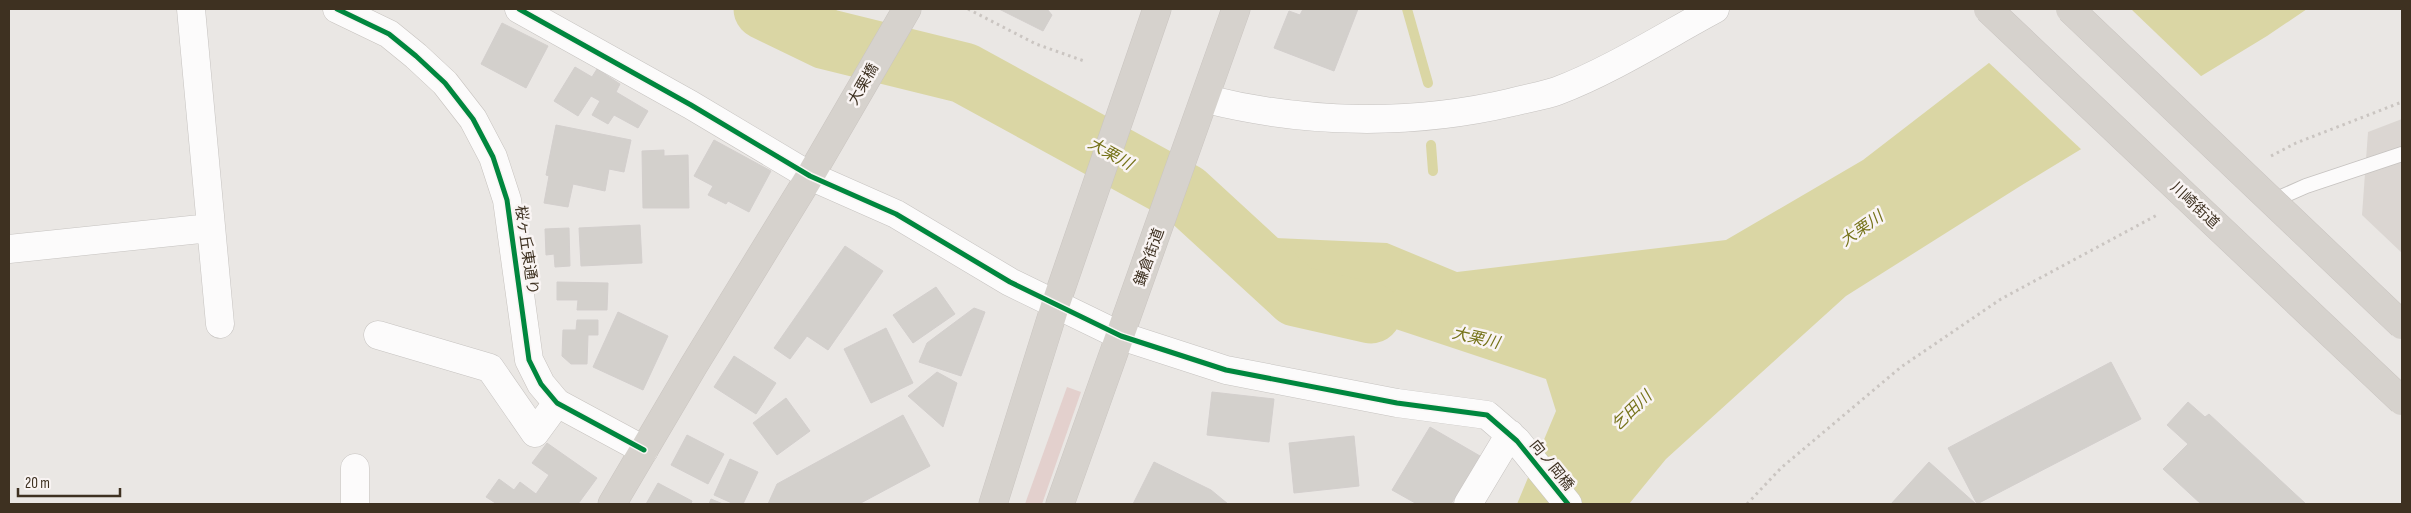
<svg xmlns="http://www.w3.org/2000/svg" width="2411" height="513" font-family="'Sofia Sans Condensed','Noto Sans JP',sans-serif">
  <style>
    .built { fill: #dbd6d2 }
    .green { fill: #e3d0cd }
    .water { fill: #dad6a4 }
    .pier { fill: #eae7e4 }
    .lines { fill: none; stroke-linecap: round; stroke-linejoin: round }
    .stream { stroke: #dad6a4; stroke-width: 10 }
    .river { stroke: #dad6a4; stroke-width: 61 }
    .building { fill: #d3d0cc; stroke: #d3cfcd }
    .lane-casing { stroke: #c6c3c0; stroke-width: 16 }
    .street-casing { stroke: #c6c3c0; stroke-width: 29 }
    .secondary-casing { stroke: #c6c2be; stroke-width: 29 }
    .primary-casing { stroke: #cac5c1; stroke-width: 29 }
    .path { stroke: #cac5c1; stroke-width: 3; stroke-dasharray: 2.5 4; stroke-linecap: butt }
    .lane { stroke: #fcfbfb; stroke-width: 14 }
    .street { stroke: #fcfbfb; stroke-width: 28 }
    .secondary { stroke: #fcfbfb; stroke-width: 28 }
    .primary { stroke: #d6d2cd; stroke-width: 28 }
    .primary-bridge-casing { stroke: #cac5c1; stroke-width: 29; stroke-linecap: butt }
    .primary-bridge { stroke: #d6d2cd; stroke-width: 28 }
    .cycleway-casing { stroke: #f9f4f3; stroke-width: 8 }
    .cycleway { stroke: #00873e; stroke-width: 5 }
    .labels { text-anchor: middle; stroke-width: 5; stroke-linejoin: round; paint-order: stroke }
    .street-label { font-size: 15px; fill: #3e3121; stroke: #f9f4f3 }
    .water-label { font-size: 16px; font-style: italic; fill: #76731a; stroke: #f9f4f3 }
  </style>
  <rect width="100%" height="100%" fill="#eae7e4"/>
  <path class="built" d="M2402,119V253L2362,215L2368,132Z"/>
  <path class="green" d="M1067,387L1081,392L1042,504H1025Z"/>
  <path class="water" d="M2059,9H2307L2267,36L2022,185L1846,296L1666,459L1629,504H1517L1556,411L1546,379L1296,296L1231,236L1387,243L1457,272L1726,240L1863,160Z"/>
  <path class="pier" d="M2055,9H2131L2203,78L2083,151L1987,61Z"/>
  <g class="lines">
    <path class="stream" d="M1407,9L1428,83
      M1431,145L1433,171"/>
    <path class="river" d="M764,9L826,39L964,73L1185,194L1296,296L1371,313"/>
  </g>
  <path class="building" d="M999,9H1047L1052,15L1043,31Z
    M1303,9H1358L1334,71L1274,48L1289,11L1300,15Z
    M502,23L548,46L526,88L481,64Z
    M575,67L592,77L597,69L620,84L616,92L648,111L638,128L614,115L608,124L592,115L600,101L591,96L578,116L554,101Z
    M556,125L631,140L624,172L609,169L605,191L573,184L568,207L544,203L549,176L546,175Z
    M714,140L771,171L749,212L728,201L726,204L708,195L713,186L694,176Z
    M664,150V156L688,155L689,208H643L642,151Z
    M640,225L642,263L581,266L579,228Z
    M569,228L570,266L555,267L554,254L546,255L545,229Z
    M845,246L883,271L828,350L807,336L790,359L774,348Z
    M557,282L608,283L607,310H577L578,300H557Z
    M936,287L955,314L913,343L893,315Z
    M974,308L985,312L961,376L919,362L927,343Z
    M618,312L668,336L643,390L593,367Z
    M577,320H598V335H588L587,364H571L562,356L563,330H576Z
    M886,328L913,383L871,403L844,349Z
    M734,356L776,383L756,414L714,387Z
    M2111,362L2141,419L1977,504L1948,448Z
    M937,372L957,383L943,427L908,396Z
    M1212,392L1274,399L1269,442L1207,435Z
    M786,398L810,431L777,455L753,423Z
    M2188,402L2205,417L2209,414L2306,504H2201L2163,469L2188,444L2167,425Z
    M903,415L930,466L859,504H768L777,484Z
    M1430,427L1480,456L1451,504H1417L1392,490Z
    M687,435L724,454L708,484L671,465Z
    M1354,436L1359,486L1294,493L1289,443Z
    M547,443L597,478L578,504H497L486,497L499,479L514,490L520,482L536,494L549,475L532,463Z
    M730,459L758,472L743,504H734L714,495Z
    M1154,462L1211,490L1228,504H1133Z
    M1929,462L1976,504H1891Z
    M658,483L692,501L691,504H646Z
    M711,499L723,504H709Z"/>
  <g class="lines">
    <g class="lane-casing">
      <path id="lane" d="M2272,201L2306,186L2402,154"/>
    </g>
    <g class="street-casing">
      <path id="street" d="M191,9L220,324
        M519,9L691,105L810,176L896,214L1010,282L1121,336L1226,370L1397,403L1487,415L1517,441L1568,504
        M1206,99C1306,124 1412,126 1513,102C1527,98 1543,96 1557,91C1610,71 1665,36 1715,9
        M9,249L210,228
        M378,335L490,368L535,433L557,403
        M355,504V468
        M1468,504L1510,434"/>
    </g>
    <g class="secondary-casing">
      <path id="secondary" d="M337,9L389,34L416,56L445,83L473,119L493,157L507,200L529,360L541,384L557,403L644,450"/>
    </g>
    <g class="primary-casing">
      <path id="primary" d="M612,504L694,365L810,176L907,9
        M993,504L1055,306L1157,9
        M1060,504L1236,9"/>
    </g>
    <path class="path" d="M968,9L1036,44L1084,61
      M2271,156L2296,143L2402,102
      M1747,504L1781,468L1901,367L2001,299L2159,214"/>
    <use href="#lane" class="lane"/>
    <use href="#street" class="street"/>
    <use href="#secondary" class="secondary"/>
    <use href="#primary" class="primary"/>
    <g class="primary-bridge-casing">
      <path id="primary-bridge" d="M1988,9L2402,401
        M2070,9L2402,325"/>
    </g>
    <use href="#primary-bridge" class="primary-bridge"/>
    <g class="cycleway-casing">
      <path id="cycleway" d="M337,9L389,34L416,56L445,83L473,119L493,157L507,200L529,360L541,384L557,403L644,450
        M519,9L691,105L810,176L896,214L1010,282L1121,336L1226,370L1397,403L1487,415L1517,441L1568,504"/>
    </g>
    <use href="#cycleway" class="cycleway"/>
  </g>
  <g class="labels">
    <g class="street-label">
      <text transform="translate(863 84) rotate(-60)" y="5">大栗橋</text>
      <text transform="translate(2195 205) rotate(43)" y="5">川崎街道</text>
      <text transform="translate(527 250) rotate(82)" y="5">桜ヶ丘東通り</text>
      <text transform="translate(1149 257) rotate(-70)" y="5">鎌倉街道</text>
      <text transform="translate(1552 465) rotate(51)" y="5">向ノ岡橋</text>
    </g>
    <g class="water-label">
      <text transform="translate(1111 153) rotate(29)" y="6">大栗川</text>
      <text transform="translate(1861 228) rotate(-35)" y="6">大栗川</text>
      <text transform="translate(1476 337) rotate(13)" y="6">大栗川</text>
      <text transform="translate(1631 410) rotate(-44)" y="6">乞田川</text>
    </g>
  </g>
  <rect width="2411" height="513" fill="none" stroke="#3e3121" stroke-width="20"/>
  <path d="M18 488v8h102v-8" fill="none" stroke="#3e3121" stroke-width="2.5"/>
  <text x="25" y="488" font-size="15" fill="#3e3121" stroke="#f9f4f3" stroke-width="4" paint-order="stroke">20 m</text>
</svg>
